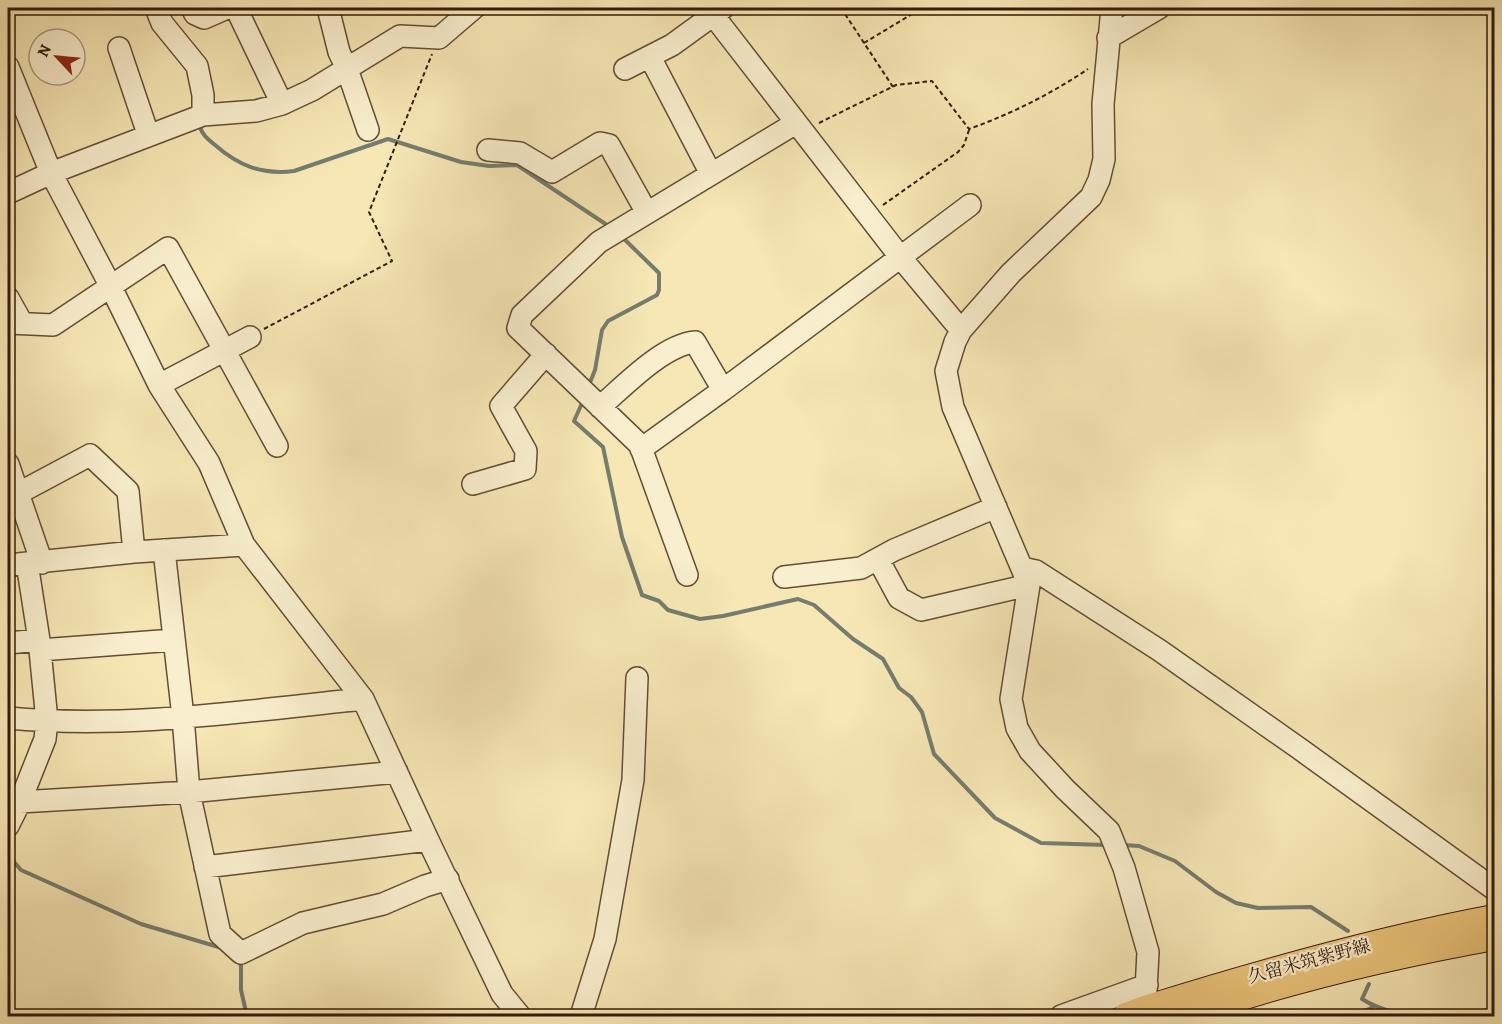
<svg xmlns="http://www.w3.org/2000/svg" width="1502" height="1024" font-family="Alegreya,'Noto Serif JP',serif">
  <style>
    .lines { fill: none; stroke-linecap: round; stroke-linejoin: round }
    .stream { stroke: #747d70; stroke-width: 4 }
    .minor-casing { stroke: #654d34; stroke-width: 24 }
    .major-casing { stroke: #351a09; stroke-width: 28 }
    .path { stroke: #351a09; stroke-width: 2; stroke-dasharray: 4.5 3; stroke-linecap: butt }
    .minor { stroke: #f9efce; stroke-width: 21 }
    .major { stroke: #ebc47a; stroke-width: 26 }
    .labels { text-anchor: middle; stroke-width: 4.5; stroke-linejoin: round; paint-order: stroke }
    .street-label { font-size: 18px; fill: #351a09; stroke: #f9efce }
  </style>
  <rect width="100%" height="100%" fill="#f6e7b4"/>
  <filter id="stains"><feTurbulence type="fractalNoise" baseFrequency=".00333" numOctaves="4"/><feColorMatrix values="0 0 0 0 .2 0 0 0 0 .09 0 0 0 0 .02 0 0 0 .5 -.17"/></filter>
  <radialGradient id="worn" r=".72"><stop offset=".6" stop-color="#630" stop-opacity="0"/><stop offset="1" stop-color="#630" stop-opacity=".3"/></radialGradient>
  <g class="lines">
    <path class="stream" d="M200,127C203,136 208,139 215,145C239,166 262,175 294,171L388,139L461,162L489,166L517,165L610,227
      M589,385L595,370L602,330L608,321L657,295L659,290V273L621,236
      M583,401L574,421L603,447L622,537L642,595L659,601L668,610L700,619L723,616L798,599L814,605L853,639L883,659L899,688L911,697L922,712L934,754L995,818L1041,843L1107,845
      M1123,845L1139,846L1175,861L1216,892L1236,903L1258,908L1311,907L1348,931
      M8,855L21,870L141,924L222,948
      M238,959L241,966V990L247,1016
      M1369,984L1362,999C1400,1023 1451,1016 1494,1009
      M1346,1016L1370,1009L1373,1006"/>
    <g class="minor-casing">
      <path id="minor" d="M156,8L162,23L197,66L203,95V115
        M192,8L195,14L204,18L227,8
        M236,8L282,104
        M328,8L339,52L347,69L368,130
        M704,8L713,15L901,258L961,330
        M1112,8L1103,104L1104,159L1099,180L1091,197L1011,273L961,330L955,342L946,371L953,407L1029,585L1011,699L1017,728L1030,751L1065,789L1109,831L1124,868L1148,952L1145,1009
        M1108,38L1159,8
        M119,48L148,134
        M650,57L711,174
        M8,67L51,173L110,285L159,385L209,463L244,545L363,699L428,840L502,994L520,1016
        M625,69L672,45L723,8
        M488,150L520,153L552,172L600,143L609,145L647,213
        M8,193L51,173L203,115L256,111L282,104L312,90L400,36L439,38L474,8
        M8,298L22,323
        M8,323L53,325L168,248L277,446
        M159,385L250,337
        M600,407C624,386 663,345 695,342L723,390L970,205
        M641,449L723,390
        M8,464L42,563
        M473,484L525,469L526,451L501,406L546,354
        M8,495L17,494L90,455L128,491L134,552
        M164,550L183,717L189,792L220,934L241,953L303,923L383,904L425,886L448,879
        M878,559L899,598L921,610L1029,585
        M8,565L134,552L244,545
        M1022,568L1036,571L1159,650L1300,749L1494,889
        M687,575L640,445L518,328L522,315L599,242L796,123
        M784,577L861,568L894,550L996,507
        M8,643L39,640
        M40,650L174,640
        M8,718C126,729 246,711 363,699
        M20,802L189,792L397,772
        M8,826L20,802L45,739L47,721L39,640L27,563
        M205,867L428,840
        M581,1016L605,939L633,780L637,678
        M1061,1016L1147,985"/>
    </g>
    <g class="major-casing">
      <path id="major" d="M1126,1016L1145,1009C1260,973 1376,940 1494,918
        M1183,1016C1284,981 1389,956 1494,937"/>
    </g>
    <path class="path" d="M841,8L893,87
      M864,43L922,8
      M819,123L896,85L932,81L969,129C1011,114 1051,94 1088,69
      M883,205L958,152L964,145L969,130
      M264,329L392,261L369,212L432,54"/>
    <use href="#minor" class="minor"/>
    <use href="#major" class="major"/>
  </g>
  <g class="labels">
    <g class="street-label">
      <text transform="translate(1309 961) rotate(-15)" y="6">久留米筑紫野線</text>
    </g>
  </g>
  <rect width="1502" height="1024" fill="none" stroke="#f6e7b4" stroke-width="30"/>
  <rect x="9" y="9" width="1484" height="1006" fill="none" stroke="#351a09" stroke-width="3"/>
  <rect x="15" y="15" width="1472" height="994" fill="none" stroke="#351a09" stroke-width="1.5"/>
  <g transform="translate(57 57) rotate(296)"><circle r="28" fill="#f9efce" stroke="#ab9a7f" stroke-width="1.5"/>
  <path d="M0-4.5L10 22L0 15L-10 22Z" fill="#8f2418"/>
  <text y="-9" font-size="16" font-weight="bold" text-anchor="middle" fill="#351a09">N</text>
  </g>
  <rect width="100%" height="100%" filter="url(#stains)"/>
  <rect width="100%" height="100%" fill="url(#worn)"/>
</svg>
